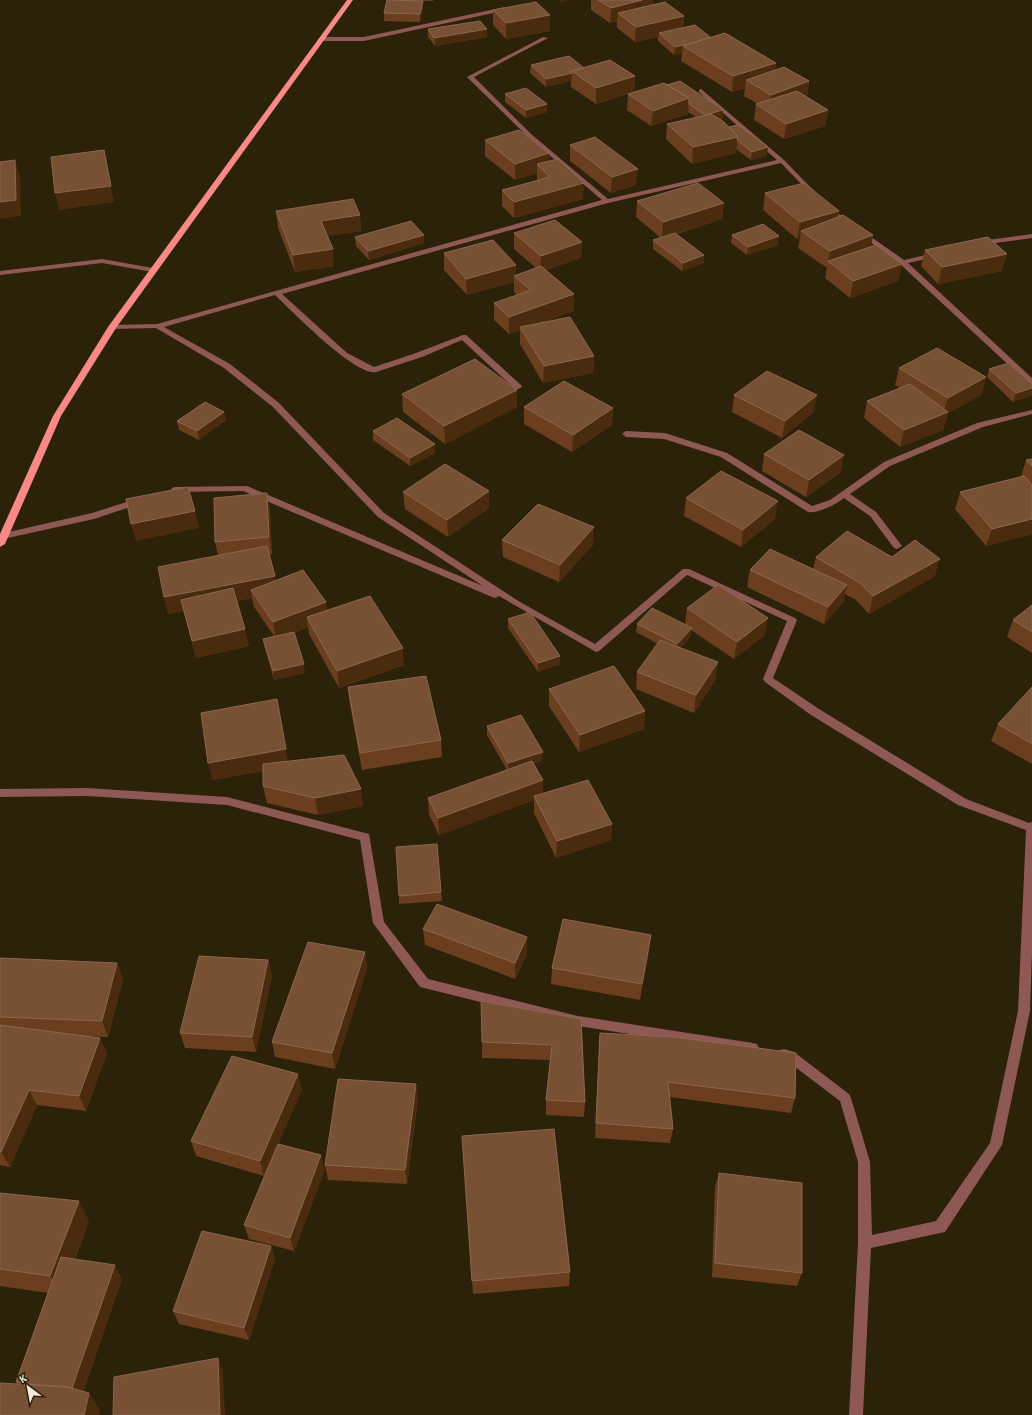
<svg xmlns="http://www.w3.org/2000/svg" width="1032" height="1415" font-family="'Alegreya Sans',sans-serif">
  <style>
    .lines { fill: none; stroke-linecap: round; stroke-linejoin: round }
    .minor { fill: #8e5855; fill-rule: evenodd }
    .major { fill: #f98986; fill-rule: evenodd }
    .wall { fill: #6a3e1f }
    .shaded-wall { fill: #4b2b0e }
    .building { fill: #785033; stroke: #8b684e }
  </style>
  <rect width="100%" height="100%" fill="#2c2109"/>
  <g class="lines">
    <path class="minor" d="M505,7L507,8V10L364,41H321L318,39L321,37H364Z
      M543,37L548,38L474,77L531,134L608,199L777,160L699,92V90L701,89L784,160L815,192L810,193L781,163L608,203L282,294L347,353L374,367L416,353L463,335H466L521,385L522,387L518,389H515L462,340L422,357L376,372C355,376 292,311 275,295L164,327L230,364L279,403L384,513L520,602L595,644L683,569H689L795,618L797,620L773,678L819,709L966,799L1029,823L1032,822V952L1030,1011L1002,1145L945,1232L871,1248L863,1415H849L858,1243V1162L840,1101L786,1060L780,1058L778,1054L780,1050L784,1049L794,1052L849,1094L851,1098L870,1162L872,1235L936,1221L990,1143L1018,1011L1026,830L958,805L811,715L765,682L763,679L787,621L687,575L599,651L596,652L499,596L495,598L492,597L243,491L172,492L171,490L172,488L175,487L247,486L483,586L378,517L273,407L224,368L156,328L112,329L108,327L112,325L157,324L602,200L527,136L467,77Z
      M827,206L904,260L939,252V256L908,263L1032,378V384H1029L900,264L825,209L824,208Z
      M1032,234V238L980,245L976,243L980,241Z
      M102,259L153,268L157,270L153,272L102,263L0,275V271Z
      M1032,410V414L983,427L890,466L850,494L876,512L902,546L897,549L894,548L870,516L844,498C837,504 817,514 808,512L721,457L664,439L626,437L622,434L626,431L665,433L727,453L812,506L830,500L884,462L977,423Z
      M139,498L142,499L143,501L142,503L94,519L3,539L0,538V534L92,513Z
      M87,788L227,797L369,834L384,922L428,979L578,1016L753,1043L757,1044L759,1048L757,1052L753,1053L578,1026L420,987L373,923L360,840L227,805L87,796L0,797V789Z"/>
    <path class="major" d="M347,0H353L116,328L61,416L5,544L0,547V534L53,416L108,327Z"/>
  </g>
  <path class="wall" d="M387,0H433V1H423V8L420,22L384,21V13Z
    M591,0H653V5L684,16L683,28L710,37L776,63L775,70L809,81L807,97L828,110L825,126L784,139L754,120L756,104H758L744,96L745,88L732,92L681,61L682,53L674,55L658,41V37L635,42L617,28V21L610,23L591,10Z
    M493,10L550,15V31L506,39L493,25Z
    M428,29H487V37L435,46L428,37Z
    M531,65L584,68L635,76L634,92L664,83L723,118L720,119L729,127L767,156L751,160L736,149V153L692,164L666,139L667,124L696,117L688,112V114L651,126L627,110L628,94L596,104L571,87V81L546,87L530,73Z
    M505,94L547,104V112L526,118L505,102Z
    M485,140L549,153V161L583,199L514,218L502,206V190L537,181V173L515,180L485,156Z
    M570,145L636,185L611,193L570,161Z
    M765,193L839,211L838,217L873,235L871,247L902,264L898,281L850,298L825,278L827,268L798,248L800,238L797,239L763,210Z
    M637,201L724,203L722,219L677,234L704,263L682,271L653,249V240L661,238L636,217Z
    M276,211L360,215L361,231L327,236L334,266L295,272L278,228Z
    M514,233L582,242L581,258L546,270L574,294V311L540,323L594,356L593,373L543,383L520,344V330L509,334L494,320V303L517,295L514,292V282L467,295L444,270V253L516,275L536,268L514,249Z
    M732,235L778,245L747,255L731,243Z
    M355,237L424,243L369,260L356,246Z
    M925,250L1002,271L938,284L921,266Z
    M899,368L986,377L981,395L948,413L943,430L900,447L864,418L867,401L900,388L895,385Z
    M989,369L1032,384L1013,402L987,377Z
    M517,390V407L445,444L403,412L402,394Z
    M734,395L814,412L782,438L732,412Z
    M524,407L613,408L612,425L572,452L524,424Z
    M224,412L226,420L199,440L179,430L177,421Z
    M373,431L435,453L410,466L373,440Z
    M764,454L841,472L806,497L762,471Z
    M1032,459V534L986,546L955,509L960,492L1021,477L1026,460Z
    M489,491V508L448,537L405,509L403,492Z
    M686,498L775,519L741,547L684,516Z
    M270,510L272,554L269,555L275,581L327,610L404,665L339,688L309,634L308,627L294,633L305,673L274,680L265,648L263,639L274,636L254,607L252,598L237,601L249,646L196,658L184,611L168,614L218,555L215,542Z
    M502,540L593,545L559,582L503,557Z
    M816,557H892L935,576L869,614L856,600L845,594L843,602L824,624L747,587L750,570L813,569Z
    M1032,605V653L1007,637L1013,620Z
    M687,608L765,635L734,659L691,630L690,637L680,648L718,662L715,680L694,713L636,689L637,672L658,644L636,632L637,624L685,625Z
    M508,619L560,664L538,672L508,628Z
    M348,687L441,740L442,757L362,770L350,705Z
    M1032,687V764L991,741L998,724Z
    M549,689L645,711L644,729L579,752L549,706Z
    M487,726L542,761L533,764L543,794L612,824L611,840L556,858L534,813V800L439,835L429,815L428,798L507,770L487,735Z
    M289,761L363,806L318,815L267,803L263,786V771L212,780Z
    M437,844L442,901L399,904V896Z
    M423,929L527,937V954L515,979L425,945Z
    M649,951L640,1000L551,984L552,968Z
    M365,952L367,968L335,1069L275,1057L272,1042Z
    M0,958L117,963L123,979L108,1037L83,1036L107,1053L86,1111L37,1105L10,1167L0,1165Z
    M268,960L272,976L256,1052L185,1048L180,1033Z
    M581,1019L585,1102L584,1117L546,1115V1100L550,1060L482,1058V1042Z
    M600,1033L795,1098L791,1113L670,1097L673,1129L670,1143L595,1138L599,1049Z
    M302,1089L278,1144L325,1169L294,1251L249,1239L244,1225L276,1147L264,1176L196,1156L191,1141Z
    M418,1099L407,1184L328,1180L325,1165Z
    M462,1136L570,1272L569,1286L473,1294Z
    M719,1173L802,1273L797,1286L712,1277L715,1187Z
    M0,1193L89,1221L75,1259L122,1279L83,1392L100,1410L99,1415H0L17,1384L16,1382L48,1293L0,1286Z
    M271,1246L275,1259L249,1340L179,1324L173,1311Z"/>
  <path class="shaded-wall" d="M560,0H571L560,2Z
    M642,0H653L652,12L618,13L617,21L610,23L611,8Z
    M423,1V8L420,22V14Z
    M550,15V31L506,39V23Z
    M684,16L683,31L659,33L658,37L635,42L636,27Z
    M487,29V37L435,46L434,38Z
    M712,38L683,46L682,53L674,55L675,47Z
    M776,63L774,78L746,80L745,88L732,92L733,76Z
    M572,73L571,81L546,87V79Z
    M635,76L634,92L596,104V88Z
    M809,81L807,97L769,110L771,95Z
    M689,98L688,114L651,126L653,111Z
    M547,104V112L526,118V110Z
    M723,110V118L705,124L706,115Z
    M828,110L825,126L784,139L786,124Z
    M738,137L736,153L692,164L693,147Z
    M768,147L767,156L751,160L752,152Z
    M104,150L114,202L59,210L55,193Z
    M549,153V170L537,164V173L515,180V164Z
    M15,160L20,176L21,216L0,219V202Z
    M638,169L636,185L611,193L612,177Z
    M584,183L583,199L514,218V202Z
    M724,203L722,219L662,238L663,222Z
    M839,211L836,228L801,231L800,238L797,239L800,222Z
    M360,215L361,231L323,237L321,221Z
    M424,235V243L369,260L368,251Z
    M873,235L870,252L828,262L830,251Z
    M779,236L778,245L747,255L748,247Z
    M582,242L581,258L540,272L541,256Z
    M333,249L334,266L295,272L293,255Z
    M1007,254L1002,271L938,284L942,267Z
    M704,255V263L682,271L683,263Z
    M902,264L898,281L850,298L853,281Z
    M516,265V278L514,276V282L467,295L466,279Z
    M574,294V311L522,329L520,327V330L509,334V317Z
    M594,356L593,373L543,383L544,366Z
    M986,377L981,395L948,413L943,430L900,447L904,430L943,414L948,398Z
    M1032,388V396L1013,402L1016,393Z
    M517,390V407L445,444L444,426Z
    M817,395L814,412L782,438L785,421Z
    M613,408L612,425L572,452L573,435Z
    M224,412L226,420L199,440L197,431Z
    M435,444V453L410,466V458Z
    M844,455L841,472L806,497L809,480Z
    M489,491V508L448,537L447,520Z
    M267,493L270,510L272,554L269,537Z
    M778,501L775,519L741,547L743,530Z
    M195,511L199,528L136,541L131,524Z
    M1032,519V534L986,546L992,529Z
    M594,527L593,545L559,582L560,565Z
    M940,559L935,576L869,614L873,596Z
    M275,576L278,593L251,590L252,598L185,611L181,600L184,611L168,614L164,597Z
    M847,585L843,602L824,624L828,607Z
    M326,602L328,619L307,617L308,627L276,640L273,622Z
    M768,618L765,635L734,659L737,642Z
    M692,628L690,637L676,653L677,644Z
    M245,629L249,646L196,658L192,641Z
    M403,648L404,665L339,688L337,671Z
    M560,656V664L538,672V663Z
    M718,662L715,680L694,713L696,695Z
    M304,664L305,673L274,680L273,671Z
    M645,711L644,729L579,752L580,735Z
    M286,749L289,766L212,780L208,763Z
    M543,752L542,761L508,772V763Z
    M543,780V797L534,796V800L439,835L438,818Z
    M361,789L363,806L318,815L315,798Z
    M612,824L611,840L556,858L557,841Z
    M651,935L649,951L640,1000L642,984Z
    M527,937V954L515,979V963Z
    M365,952L367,968L335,1069L332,1053Z
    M268,960L272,976L256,1052L252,1037Z
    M117,963L123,979L108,1037L102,1021Z
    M100,1038L107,1053L86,1111L79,1096Z
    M298,1074L302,1089L264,1176L260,1161Z
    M416,1084L418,1099L407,1184L405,1170Z
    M29,1090L37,1105L10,1167L1,1152Z
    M321,1155L325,1169L294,1251L290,1238Z
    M79,1201L89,1221L61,1294L50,1276Z
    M271,1246L275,1259L249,1340L244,1328Z
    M115,1265L122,1279L79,1403L71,1392Z
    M218,1358L223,1370L225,1415H220Z
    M89,1393L100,1410L99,1415H84Z"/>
  <path class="building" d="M387,0L423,1L420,14L384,13Z
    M598,0H642L611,8Z
    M536,2L550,15L506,23L493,10Z
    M665,2L684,16L636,27L618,13Z
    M480,21L487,29L434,38L428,29Z
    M695,25L710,37L695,42L675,47L659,33Z
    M725,33L776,63L733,76L683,46Z
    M569,56L584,68L572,71V73L546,79L531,65Z
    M610,60L635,76L596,88L572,71Z
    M784,67L809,81L771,95L746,80Z
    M680,81L723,110L705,115L689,104V98L667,85Z
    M664,83L689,98L653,111L628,94Z
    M526,88L547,104L526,110L505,94Z
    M797,91L828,110L786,124L756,104Z
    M711,114L723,121L738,137L693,147L667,124Z
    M738,125L768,147L752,152L737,140L738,137L729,127Z
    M519,130L549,153L515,164L485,140Z
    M595,137L638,169L612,177L570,145Z
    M104,150L111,186L55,193L51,157Z
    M558,159L584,183L514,202L502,190L550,177L537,164Z
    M15,160L16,200L0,202V162Z
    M698,183L724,203L663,222L637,201Z
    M804,183L839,211L800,222L765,193Z
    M353,199L360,215L321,221L333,249L293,255L276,211Z
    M843,215L873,235L830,251L801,231Z
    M555,220L582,242L541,256L514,233Z
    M411,221L424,235L368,251L355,237Z
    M763,224L779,236L748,247L732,235Z
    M675,233L704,255L683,263L653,240Z
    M988,237L1007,254L942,267L925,250Z
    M493,240L516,265L466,279L444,253Z
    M876,245L902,264L853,281L828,261Z
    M541,266L574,294L509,317L494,303L531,290L514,276Z
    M570,317L594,356L544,366L520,327Z
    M937,348L986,377L948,398L899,368Z
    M475,359L517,390L444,426L402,394Z
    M1009,363L1032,384V388L1016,393L989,369Z
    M767,371L817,395L785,421L734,395Z
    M564,381L613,408L573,435L524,407Z
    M910,384L948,412L904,430L867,401Z
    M205,402L224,412L197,431L177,421Z
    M397,418L435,444L410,458L373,431Z
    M799,430L844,455L809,480L764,454Z
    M1032,459V466L1026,460Z
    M445,464L489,491L447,520L403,492Z
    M721,471L778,501L743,530L686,498Z
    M1024,476L1032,485V519L992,529L960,492Z
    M188,487L195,511L131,524L126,499Z
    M267,493L269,537L215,542L214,498Z
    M538,504L594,527L560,565L502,540Z
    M847,531L892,557L915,540L940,559L873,596L860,583L816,557Z
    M267,546L275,576L164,597L158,567Z
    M770,549L847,585L828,607L750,570Z
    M303,570L326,602L273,622L251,590Z
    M718,585L768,618L737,642L687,608Z
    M233,588L245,629L192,641L181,600Z
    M370,596L403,648L337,671L307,617Z
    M1032,605V632L1013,620Z
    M652,608L692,628L677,644L637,624Z
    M530,612L560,656L538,663L508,619Z
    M294,632L304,664L273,671L263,639Z
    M660,640L718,662L696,695L637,672Z
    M614,666L645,711L580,735L549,689Z
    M426,676L441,740L360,753L348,687Z
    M1032,687V744L998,724Z
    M277,699L286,749L208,763L201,713Z
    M521,715L543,752L508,763L487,726Z
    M344,755L361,789L315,798L263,786V764Z
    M532,761L543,780L438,818L428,798Z
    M588,780L612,824L557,841L534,796Z
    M437,844L441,892L399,896L396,847Z
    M437,904L527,937L515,963L423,929Z
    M563,919L651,935L642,984L552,968Z
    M308,942L365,952L332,1053L272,1042Z
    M199,956L268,960L252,1037L180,1033Z
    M0,958L117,963L102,1021L0,1017Z
    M481,1001L581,1019L585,1102L546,1100L552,1045L482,1042Z
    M0,1025L100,1038L79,1096L29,1090L1,1152H0Z
    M600,1033L673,1037L796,1053L795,1098L668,1082L673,1129L596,1123Z
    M232,1056L298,1074L260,1161L191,1141Z
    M338,1079L416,1084L405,1170L325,1165Z
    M554,1129L570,1272L472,1281L462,1136Z
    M278,1144L321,1155L290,1238L244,1225Z
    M719,1173L802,1183V1273L715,1263Z
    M0,1193L79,1201L50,1276L0,1269Z
    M202,1231L271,1246L244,1328L173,1311Z
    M61,1257L115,1265L72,1388L67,1387L27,1384L16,1382Z
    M218,1358L220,1415H113L114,1377Z
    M0,1383L67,1387L89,1393L84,1415H0Z"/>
  <g transform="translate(28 1387) rotate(328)" stroke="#2c2109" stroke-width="3" paint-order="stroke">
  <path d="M0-3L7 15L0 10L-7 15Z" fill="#f0e9db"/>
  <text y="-6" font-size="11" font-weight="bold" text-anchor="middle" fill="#f0e9db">K</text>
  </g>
</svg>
